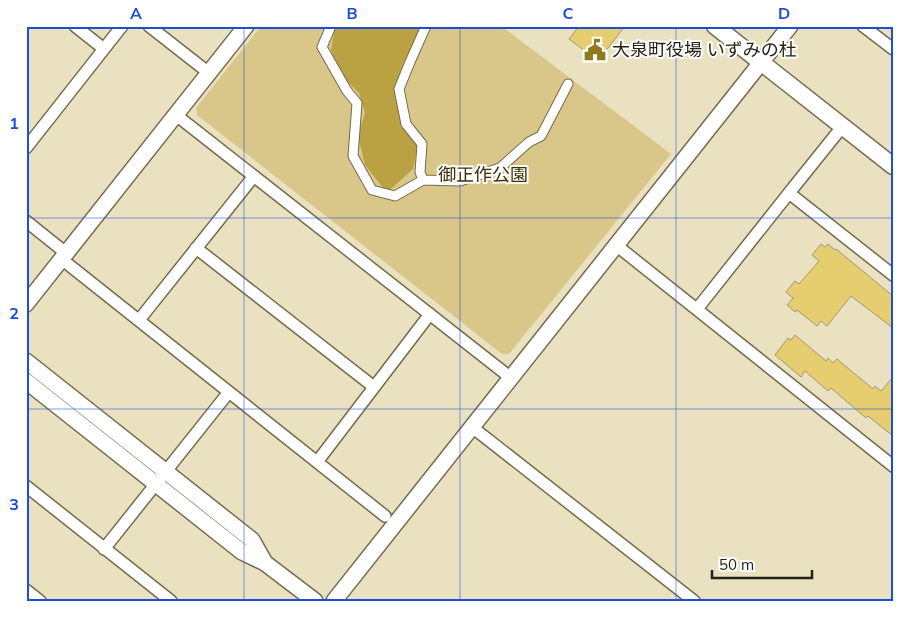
<svg xmlns="http://www.w3.org/2000/svg" width="919" height="627" font-family="Mulish,'Noto Sans JP',sans-serif">
  <style>
    .green { fill: #d9c789 }
    .water { fill: #baa142 }
    .building { fill: #e6cd6f; stroke: #9f9778 }
    .lines { fill: none; stroke-linecap: round; stroke-linejoin: round }
    .pedestrian-casing { stroke: #736b4e; stroke-width: 11 }
    .minor-casing { stroke: #736b4e; stroke-width: 14 }
    .tertiary-casing { stroke: #736b4e; stroke-width: 18 }
    .secondary-casing { stroke: #736b4e; stroke-width: 19 }
    .pedestrian { stroke: #fff; stroke-width: 9 }
    .minor { stroke: #fff; stroke-width: 11 }
    .tertiary { stroke: #fff; stroke-width: 15 }
    .secondary { stroke: #fff; stroke-width: 16 }
    .grid { fill: none; stroke: #1d4ed8; stroke-width: 1; stroke-opacity: 0.55 }
    .labels { text-anchor: middle; stroke-width: 4; stroke-linejoin: round; paint-order: stroke }
    .poi-label { font-size: 18px; fill: #242115; stroke: #fff; text-anchor: start }
    .park-label { font-size: 18px; fill: #3a2f05; stroke: #fff }
    .neatline { fill: none; stroke: #1d4ed8; stroke-width: 2 }
    .grid-label { font-size: 16px; text-anchor: middle; font-weight: bold; fill: #1d4ed8 }
  </style>
  <rect width="100%" height="100%" fill="#eae1c1"/>
  <path class="green" d="M261,26H501L671,154L509,354H502L197,115L196,108Z"/>
  <path class="water" d="M335,26H422L424,28L407,55L394,88L401,118L417,146L413,169L391,189H384L365,165L358,136L365,113L359,93L342,76L331,50Z"/>
  <path class="building" d="M579,26H625L598,61L569,39Z
    M821,244L825,247L828,244L835,250L836,249L893,296V328L851,296L827,326L821,321L817,326L797,310L795,312L787,305L793,298L786,292L795,281L799,284L813,268L819,261L812,255Z
    M795,335L826,361L828,358L833,363L837,359L873,389L875,386L881,391L893,377V436L868,416L866,418L831,388L828,391L805,371L801,377L775,355L788,338L791,340Z"/>
  <g class="lines">
    <g class="pedestrian-casing">
      <path id="pedestrian" d="M331,26L322,47L347,91L357,103L353,156L372,190L395,196L423,180L460,181L500,168L529,142L541,136L568,84
        M423,180L420,172L422,144L406,124L399,89L410,62L426,26"/>
    </g>
    <g class="minor-casing">
      <path id="minor" d="M75,26L104,49
        M149,26L209,73
        M863,26L893,49
        M176,115L511,378
        M842,127L789,193L893,275
        M26,148L122,26
        M26,221L66,253
        M616,245L893,466
        M196,248L374,387
        M69,265L385,516
        M697,309L789,193
        M139,320L254,176
        M472,427L694,601
        M317,462L430,314
        M26,486L171,601
        M104,549L229,392
        M26,590L40,601"/>
    </g>
    <g class="tertiary-casing">
      <path id="tertiary" d="M26,304L246,26
        M26,361L252,540L265,563
        M26,381L242,552L265,563L315,601
        M334,601L790,26"/>
    </g>
    <g class="secondary-casing">
      <path id="secondary" d="M715,26L893,166"/>
    </g>
    <use href="#pedestrian" class="pedestrian"/>
    <use href="#minor" class="minor"/>
    <use href="#tertiary" class="tertiary"/>
    <use href="#secondary" class="secondary"/>
  </g>
  <path class="grid" d="M244,26V601M460,26V601M676,26V601M26,218H893M26,409H893"/>
  <defs>
    <g id="civic-bare" transform="scale(1.725)"><path d="M-.6-6.5H3V-4.5H.6V-3L4-1V1h2V6H-6V1h2V-1L-.6-3ZM-1.2 2.5V6h2.4V2.5Z" fill="#8f781e" stroke="#fff" stroke-width="2.5" paint-order="stroke"/></g>
  </defs>
  <g fill-rule="evenodd">
    <use href="#civic-bare" x="595" y="50"/>
  </g>
  <g class="labels">
    <g class="poi-label">
      <text x="612" y="56">大泉町役場 いずみの杜</text>
    </g>
    <g class="park-label">
      <text x="483" y="181">御正作公園</text>
    </g>
  </g>
  <rect width="919" height="627" fill="none" stroke="#ffffff" stroke-width="55"/>
  <path d="M712 570v8h100v-8" fill="none" stroke="#242115" stroke-width="2.5"/>
  <text x="719" y="570" font-size="15" fill="#242115" stroke="#ffffff" stroke-width="4" paint-order="stroke">50 m</text>
  <rect x="28" y="28" width="864" height="572" class="neatline"/>
  <g class="grid-label">
    <text x="136" y="19">A</text>
    <text x="352" y="19">B</text>
    <text x="568" y="19">C</text>
    <text x="784" y="19">D</text>
    <text x="14" y="129">1</text>
    <text x="14" y="319">2</text>
    <text x="14" y="510">3</text>
  </g>
</svg>
